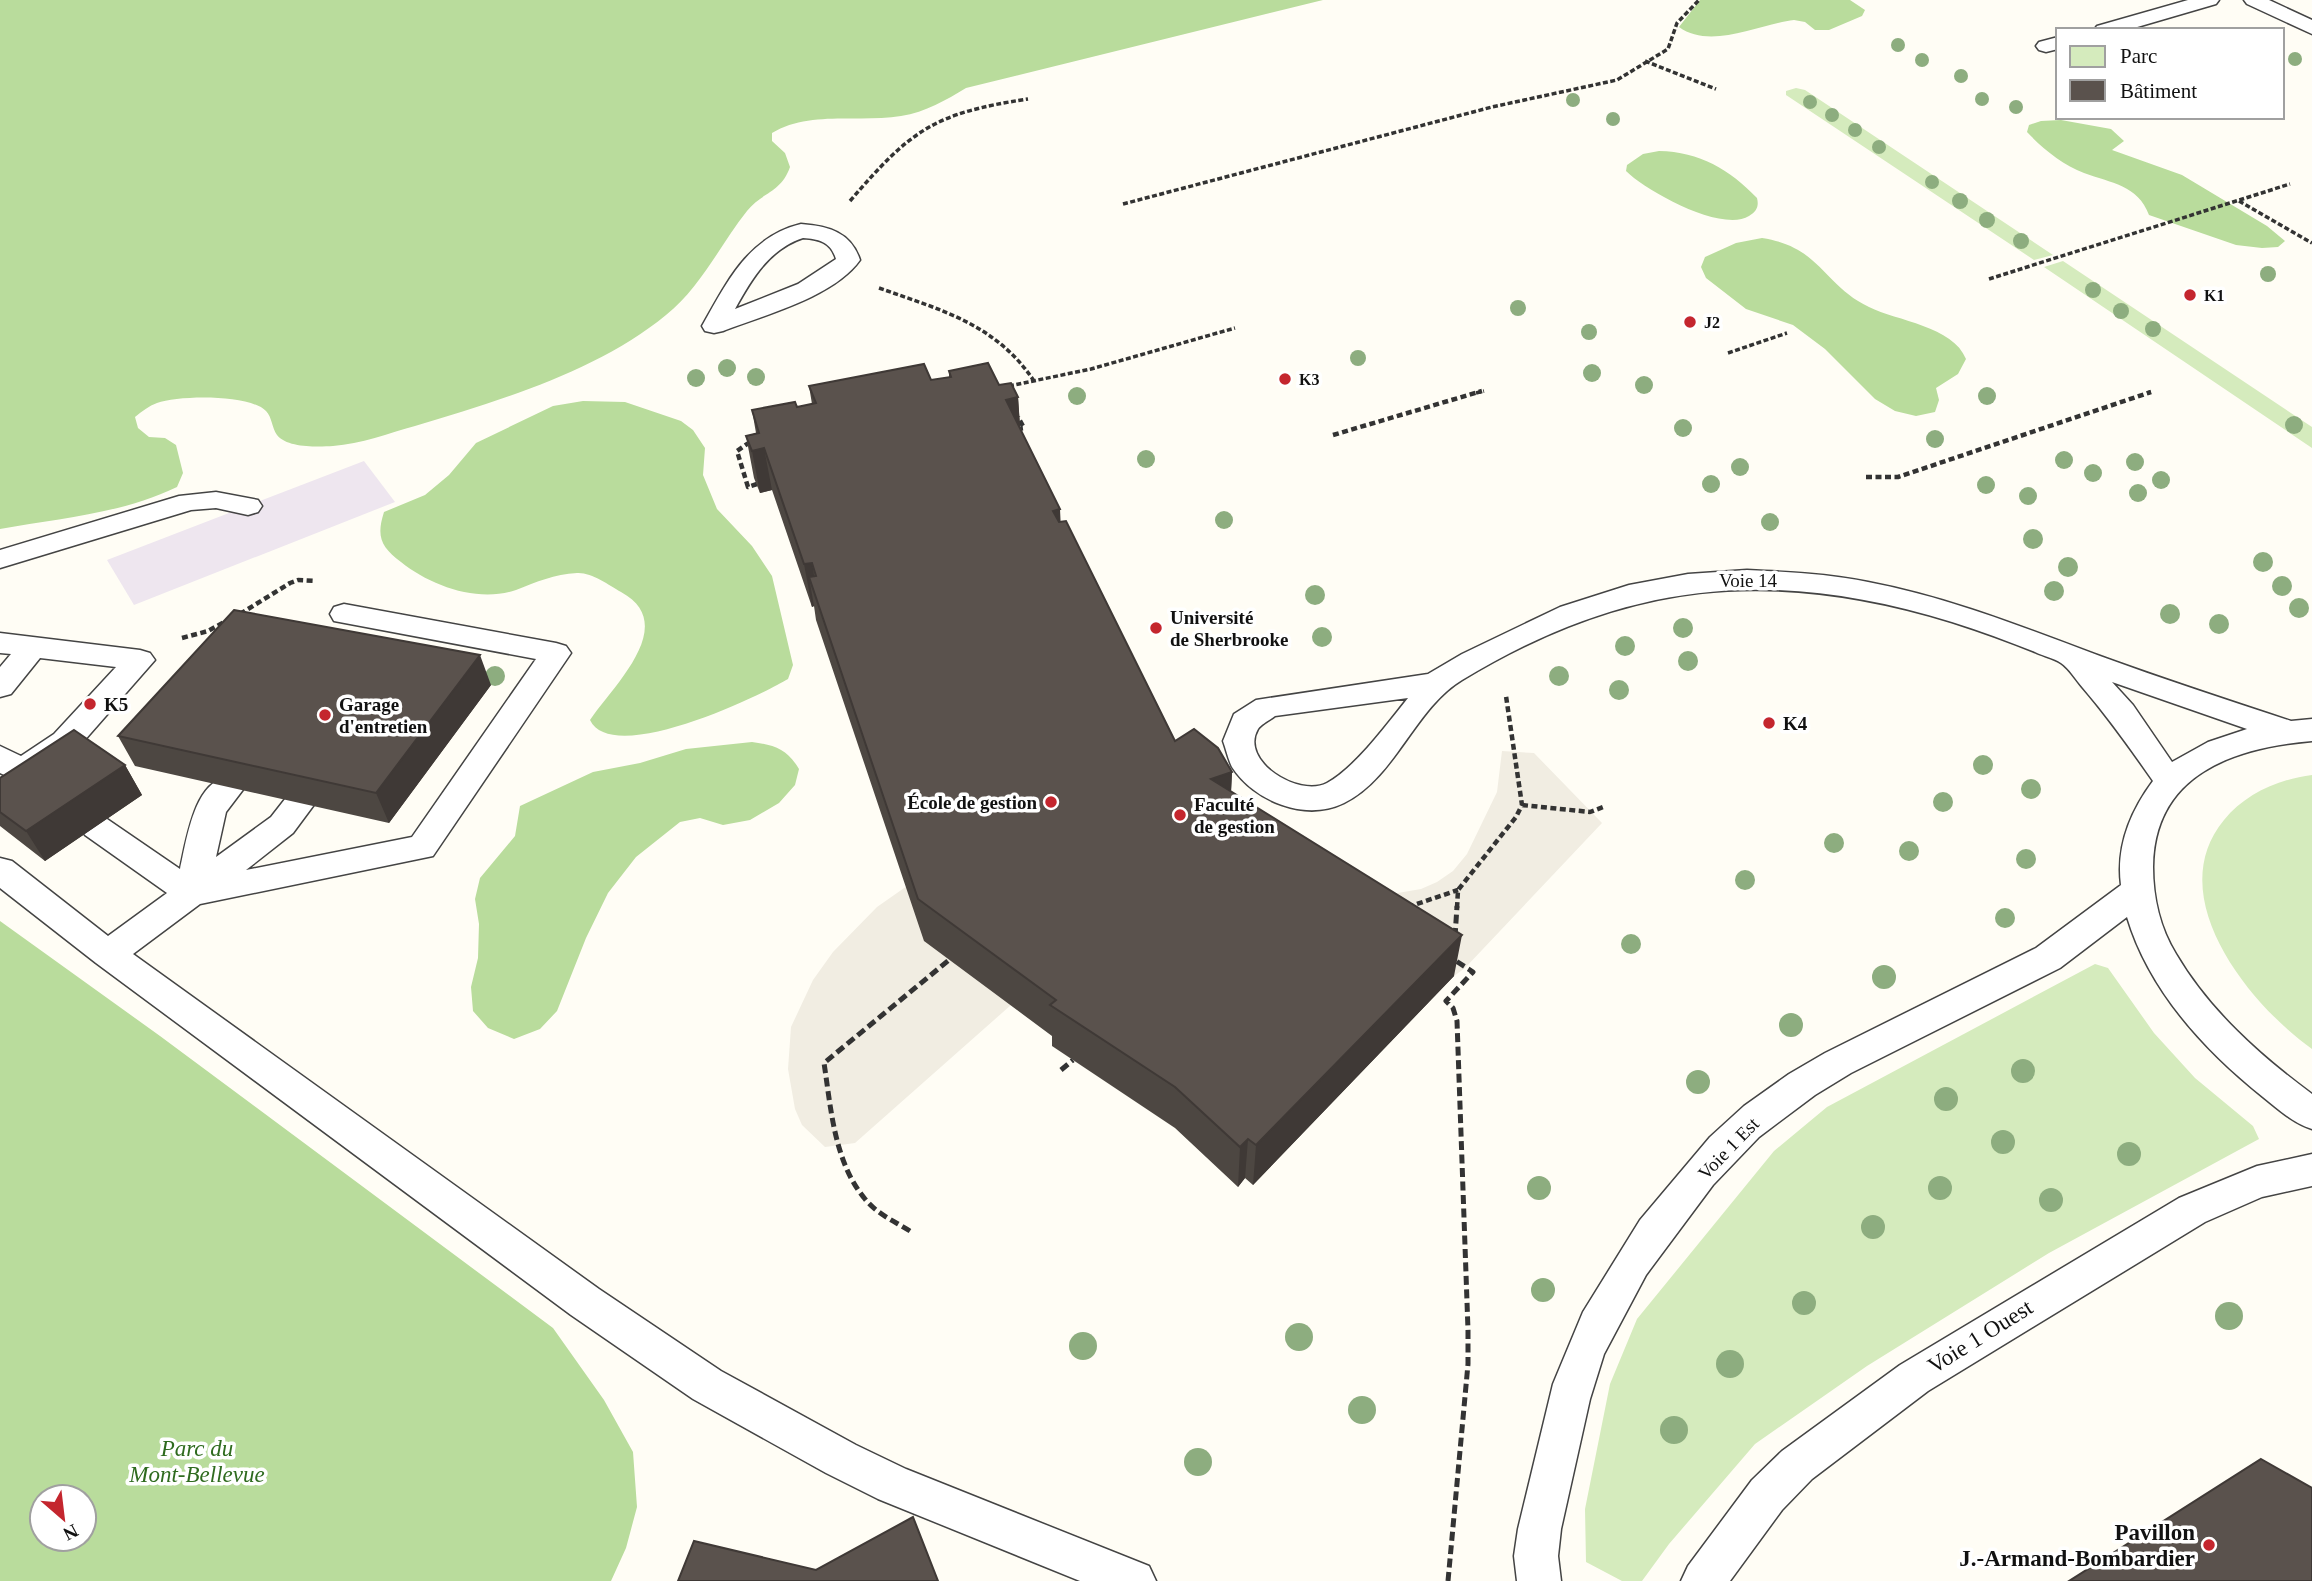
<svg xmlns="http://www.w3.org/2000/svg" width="2312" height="1581" font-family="'Times New Roman',serif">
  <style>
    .industrial { fill: #eee6ef }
    .green { fill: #d5ebbd }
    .forest { fill: #b9dc9c; fill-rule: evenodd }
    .plaza { fill: #f1ede2 }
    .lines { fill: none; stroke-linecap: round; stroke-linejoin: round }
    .service-casing { stroke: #444; stroke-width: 3 }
    .path-far2 { stroke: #333; stroke-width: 3.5; stroke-dasharray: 5 2.5; stroke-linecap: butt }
    .path-far1 { stroke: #333; stroke-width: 4.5; stroke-dasharray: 6 3.5; stroke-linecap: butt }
    .path { stroke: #333; stroke-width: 5; stroke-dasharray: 9 4.5; stroke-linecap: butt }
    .service { fill: #fff; fill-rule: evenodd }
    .tree { fill: #8dad7f }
    .wall { fill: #4d4742 }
    .shaded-wall { fill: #3f3936 }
    .building { fill: #5a524d; stroke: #3f3936; stroke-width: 2 }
    .poi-dot { fill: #c4262e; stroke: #fff; stroke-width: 2.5 }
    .labels { text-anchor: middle; stroke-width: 7; stroke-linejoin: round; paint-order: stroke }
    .far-poi-label { font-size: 16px; font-weight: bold; fill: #111; stroke: #fff; text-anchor: start }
    .street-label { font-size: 19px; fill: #111; stroke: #fff }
    .poi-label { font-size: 19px; font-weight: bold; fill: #111; stroke: #fff; text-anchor: start }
    .near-street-label { font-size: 23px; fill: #111; stroke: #fff }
    .near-park-label { font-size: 23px; font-style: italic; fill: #2f6b1f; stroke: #fff }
    .near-poi-label { font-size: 23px; font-weight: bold; fill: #111; stroke: #fff; text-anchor: end }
  </style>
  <rect width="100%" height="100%" fill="#fffdf5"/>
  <path class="industrial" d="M364,461L395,502L134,605L107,560Z"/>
  <path class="green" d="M1796,88L1805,90L2053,255L2034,260L1786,95V91Z
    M2063,261L2312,427V448L2044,267Z
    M2312,775V1049C2249,1004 2161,896 2224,820C2245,794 2279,779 2312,775Z
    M2095,964L2108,968L2154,1033L2195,1078L2253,1126L2259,1139L2049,1253L1867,1366L1755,1444L1669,1544L1642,1581H1622L1586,1562L1585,1509L1610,1384L1637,1319L1774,1151L1827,1107Z"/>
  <path class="forest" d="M0,0H1323L966,88C946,100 926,112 901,116C860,123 809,110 772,133V141L785,153L790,167C781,193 762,192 747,211C720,245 701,287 666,315C598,371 499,401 415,426C389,433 361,444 333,446C318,447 287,448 277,435C272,428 272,417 266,411C249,394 179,395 157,403C149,406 142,411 135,417L138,428L149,437L165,438L176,445L183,473L177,487C121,514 60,518 0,529Z
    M1700,0H1850L1865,10L1862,16L1829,30H1815L1805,22L1794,20C1759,24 1711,50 1679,27Z
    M2061,120L2111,129L2124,141L2112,150L2182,175L2267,226L2285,241L2278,247L2262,248L2236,245L2149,215C2138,185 2111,183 2084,173C2063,165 2042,148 2027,132L2029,125L2041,121Z
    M1659,151C1700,152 1729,169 1757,198C1759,206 1757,211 1749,216C1722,233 1646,191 1626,171L1627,165L1643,154Z
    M1762,238C1821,247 1823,285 1869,307C1897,321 1953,326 1966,359L1958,374L1936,388L1939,400L1935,412L1916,416L1895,411L1875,399L1825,349L1793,325L1746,309L1706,278L1701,267L1705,257L1736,243Z
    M583,401L625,402L681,421L693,430L705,448L703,475L717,509L752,546L772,576L793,665L788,679C756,698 612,766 590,720C614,685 680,624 621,592C609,585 591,572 577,573C554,574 537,582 516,590C478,603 431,586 401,562C381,547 376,537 384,512L425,495L449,475L476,443L553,406Z
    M752,742C775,745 787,749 799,769L795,785L779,803L750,820L723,825L700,818L680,822L636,857L608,893L586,938L557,1011L540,1029L514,1039L488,1028L473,1011L471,987L478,958L479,924L475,899L480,878L515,836L520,806L593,772L640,763L686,749Z
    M0,921L160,1036L553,1328L604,1400L633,1452L637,1507L626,1548L611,1581H0ZM42,1497H84V1539H42Z"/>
  <path class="plaza" d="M1502,751L1534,753L1602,823L1465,968L1454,976L1386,895L1421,889L1437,882L1453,871L1467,854L1497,792Z
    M907,886L1011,1005L855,1143L825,1147L802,1125L795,1109L788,1069L791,1027L813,980L833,952L877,907Z"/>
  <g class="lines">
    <g class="service-casing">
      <path id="service" d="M2188,0H2219L2216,4L2127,30H2094L2097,26Z
        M2244,0H2269L2312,20V34L2247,4Z
        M2058,37V49L2046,52L2039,50L2036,46L2039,42Z
        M801,224C828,226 851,232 860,260C834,297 764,315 723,331L714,333L705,331L702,326C727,282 748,237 801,224ZM803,238C819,239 831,242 836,259L798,284L735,309C751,280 769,249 803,238Z
        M216,492L258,500L262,506L258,512L248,515L216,508L191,510L0,568V550L179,496Z
        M1747,570C1788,572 1828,574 1868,582C1951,598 2022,627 2100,656C2163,679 2227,700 2291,721L2312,719V741C2233,748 2154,774 2153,867C2153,897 2160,928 2176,954C2209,1010 2259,1055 2312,1094V1129C2293,1123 2278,1109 2263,1097C2204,1050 2149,990 2127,917L2060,968L1851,1073L1815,1095L1759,1137L1713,1185L1646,1275L1604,1354L1590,1399L1561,1529L1558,1556L1561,1581H1517L1514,1556L1518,1529L1553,1384L1583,1312L1640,1220L1710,1137L1744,1106L1789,1074L1825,1053L2036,948L2121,885C2116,847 2130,812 2153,781C2130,748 2108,717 2083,688C2076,680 2069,668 2061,663C2054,658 2043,656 2035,652C2008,641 1980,631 1952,622C1770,566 1625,581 1462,680C1414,709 1396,777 1344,803C1305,822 1254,801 1232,767C1228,759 1226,749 1223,741L1234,714L1256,700L1428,674L1462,654L1560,607L1629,585L1688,574ZM2112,682L2247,729L2208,742L2172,762L2133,705ZM1408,698C1387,724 1356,767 1327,783C1299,798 1239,761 1258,729C1261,724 1270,720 1275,716Z
        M344,604L556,643L566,646L571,653L433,856L200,904L133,954L599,1289L721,1371L856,1445L906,1469L1149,1566L1156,1581H1080L878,1499L826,1473L693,1399L571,1315L96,963L0,888V858L12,861L108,936L167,893L85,835L80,827L85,819L96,815L107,819L180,869C187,839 196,766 240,779L245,787L226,812L216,857L271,817L289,794L300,790L311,794L316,802L293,833L246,870L412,837L536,659L334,621L330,614L334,607Z
        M0,633L140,650L150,653L155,660L76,750L32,780L21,783L0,773V746L21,756L54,734L116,667L40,658L11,694L0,697V667L11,654L0,653Z
        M2312,1154V1186L2262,1197L2205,1222L1928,1391L1812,1479L1782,1510L1730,1581H1681L1688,1566L1752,1480L1782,1451L1900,1365L2179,1198L2257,1166Z"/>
    </g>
    <path class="path-far2" d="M1645,61L1716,89
      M850,201C911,130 934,113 1028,99
      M2239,201L2312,243
      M1123,204L1492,107L1617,80L1668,49L1677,23L1699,0
      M1989,279L2290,184
      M879,288C941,310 996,324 1034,381
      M1728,353L1787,333
      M1009,386L1091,369L1235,328
      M1476,393L1484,391
      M2147,393L2151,392"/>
    <path class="path-far1" d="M1017,429L1024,428L1018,417
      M1333,435L1482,391
      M750,442L737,451L748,487L757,484
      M1866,477H1898L2151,392
      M240,614L290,583L298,580L316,581
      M182,638L208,631L226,621
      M1522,805L1590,812L1606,806
      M1408,907L1458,890
      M1457,908L1458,890L1516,817L1522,805L1506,696"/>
    <path class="path" d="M1408,907L1411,906
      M1455,937L1457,906
      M1061,1070L1073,1060
      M910,1231C894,1221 877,1214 865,1199C834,1162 831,1108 824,1063L949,960
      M1448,1581L1468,1364V1330L1457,1021L1453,1008L1446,1001L1473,972L1453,959"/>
    <use href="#service" class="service"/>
  </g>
  <g class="tree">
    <circle cx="1898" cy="45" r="7"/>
    <circle cx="2295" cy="59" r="7"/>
    <circle cx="1922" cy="60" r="7"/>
    <circle cx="1961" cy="76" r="7"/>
    <circle cx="1982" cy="99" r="7"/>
    <circle cx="1573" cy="100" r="7"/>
    <circle cx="1810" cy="102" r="7"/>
    <circle cx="2016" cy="107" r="7"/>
    <circle cx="1832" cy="115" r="7"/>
    <circle cx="1613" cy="119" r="7"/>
    <circle cx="1855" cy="130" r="7"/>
    <circle cx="1879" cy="147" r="7"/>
    <circle cx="1932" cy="182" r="7"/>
    <circle cx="1960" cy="201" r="8"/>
    <circle cx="1987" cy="220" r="8"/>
    <circle cx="2021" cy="241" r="8"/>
    <circle cx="2268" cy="274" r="8"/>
    <circle cx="2093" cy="290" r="8"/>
    <circle cx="1518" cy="308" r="8"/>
    <circle cx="2121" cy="311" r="8"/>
    <circle cx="2153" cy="329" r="8"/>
    <circle cx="1589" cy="332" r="8"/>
    <circle cx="1358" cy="358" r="8"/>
    <circle cx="727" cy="368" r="9"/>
    <circle cx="1592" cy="373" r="9"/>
    <circle cx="756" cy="377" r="9"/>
    <circle cx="696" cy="378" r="9"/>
    <circle cx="1644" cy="385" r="9"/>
    <circle cx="1077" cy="396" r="9"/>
    <circle cx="1987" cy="396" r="9"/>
    <circle cx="2294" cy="425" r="9"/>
    <circle cx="1683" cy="428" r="9"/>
    <circle cx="1935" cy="439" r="9"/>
    <circle cx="1146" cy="459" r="9"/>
    <circle cx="2064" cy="460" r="9"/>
    <circle cx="2135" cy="462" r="9"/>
    <circle cx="1740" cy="467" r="9"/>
    <circle cx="2093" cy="473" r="9"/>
    <circle cx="2161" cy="480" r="9"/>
    <circle cx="1711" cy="484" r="9"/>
    <circle cx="1986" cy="485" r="9"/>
    <circle cx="2138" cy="493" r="9"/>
    <circle cx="2028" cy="496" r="9"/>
    <circle cx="1224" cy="520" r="9"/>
    <circle cx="1770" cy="522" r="9"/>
    <circle cx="2033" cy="539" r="10"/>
    <circle cx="2263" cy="562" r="10"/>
    <circle cx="2068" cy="567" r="10"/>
    <circle cx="2282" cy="586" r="10"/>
    <circle cx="2054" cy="591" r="10"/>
    <circle cx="1315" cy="595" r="10"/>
    <circle cx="2299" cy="608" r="10"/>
    <circle cx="2170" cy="614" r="10"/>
    <circle cx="2219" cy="624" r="10"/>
    <circle cx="1683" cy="628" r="10"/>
    <circle cx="1322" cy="637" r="10"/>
    <circle cx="1625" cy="646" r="10"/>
    <circle cx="1688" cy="661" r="10"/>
    <circle cx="495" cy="676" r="10"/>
    <circle cx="1559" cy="676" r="10"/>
    <circle cx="1619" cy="690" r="10"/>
    <circle cx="1983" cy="765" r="10"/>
    <circle cx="2031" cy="789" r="10"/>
    <circle cx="1943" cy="802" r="10"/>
    <circle cx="1834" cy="843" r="10"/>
    <circle cx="1909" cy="851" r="10"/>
    <circle cx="2026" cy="859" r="10"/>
    <circle cx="1745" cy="880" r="10"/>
    <circle cx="2005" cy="918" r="10"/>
    <circle cx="1631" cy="944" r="10"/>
    <circle cx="1884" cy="977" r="12"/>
    <circle cx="1791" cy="1025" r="12"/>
    <circle cx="2023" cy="1071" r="12"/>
    <circle cx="1698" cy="1082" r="12"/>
    <circle cx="1946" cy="1099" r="12"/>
    <circle cx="2003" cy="1142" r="12"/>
    <circle cx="2129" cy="1154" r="12"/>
    <circle cx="1539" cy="1188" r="12"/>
    <circle cx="1940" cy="1188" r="12"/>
    <circle cx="2051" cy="1200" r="12"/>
    <circle cx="1873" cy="1227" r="12"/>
    <circle cx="1543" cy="1290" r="12"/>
    <circle cx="1804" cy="1303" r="12"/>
    <circle cx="2229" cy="1316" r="14"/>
    <circle cx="1299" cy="1337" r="14"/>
    <circle cx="1083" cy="1346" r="14"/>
    <circle cx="1730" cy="1364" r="14"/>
    <circle cx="1362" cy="1410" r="14"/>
    <circle cx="1674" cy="1430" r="14"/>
    <circle cx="1198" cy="1462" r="14"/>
  </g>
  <path class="wall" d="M949,371L999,385L1018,397L1020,429L1060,522L1175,741L1232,772L1231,791L1454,976L1253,1185L1245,1178L1238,1187L1175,1128L1052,1046V1036L924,941L816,620L814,606L812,607L772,490L760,493L754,478L746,436L756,433L752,410L797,407L812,404L809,386L931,380L949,377Z
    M491,685L389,823L135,766L118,736Z
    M125,765L142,795L45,861L0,826V778Z"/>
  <path class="shaded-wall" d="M1018,397L1021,439L1006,400Z
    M764,448L772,490L760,493L752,451Z
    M1060,509L1062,552L1053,511Z
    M812,563L819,605L809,577L814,606L812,607L804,564Z
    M480,655L491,685L389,823L376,793Z
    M125,765L142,795L45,861L26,831Z
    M1232,772L1230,814L1211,779Z
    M1462,935L1454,976L1253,1185L1256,1145Z
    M1248,1139L1245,1178L1238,1187L1240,1147Z"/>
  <path class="building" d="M988,363L999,385L1011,383L1018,397L1006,400L1060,509L1053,511L1059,522L1066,521L1175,741L1194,729L1218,748L1232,772L1211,779L1462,935L1256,1145L1248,1139L1240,1147L1175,1087L1050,1005L1056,1000L918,899L809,577L816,576L812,563L804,564L764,448L752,451L746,436L759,433L752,410L795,402L797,407L816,403L809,386L924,364L931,380L951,377L949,371Z
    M234,610L480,655L376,793L118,736Z
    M74,730L125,765L26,831L0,812V778Z
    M2261,1459L2312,1488V1581H2069Z
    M913,1517L938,1581H678L694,1541L816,1570Z"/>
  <g class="poi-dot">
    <circle cx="2190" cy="295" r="7"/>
    <circle cx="1690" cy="322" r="7"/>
    <circle cx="1285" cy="379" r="7"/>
    <circle cx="1156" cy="628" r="7"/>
    <circle cx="90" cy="704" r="7"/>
    <circle cx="325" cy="715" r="7"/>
    <circle cx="1769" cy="723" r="7"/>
    <circle cx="1051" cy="802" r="7"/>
    <circle cx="1180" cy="815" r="7"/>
    <circle cx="2209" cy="1545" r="7"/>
  </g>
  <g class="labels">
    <g class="far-poi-label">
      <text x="2204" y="301">K1</text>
      <text x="1704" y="328">J2</text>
      <text x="1299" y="385">K3</text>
    </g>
    <g class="street-label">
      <text x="1748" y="587">Voie 14</text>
      <text transform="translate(1728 1148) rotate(-46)" y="7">Voie 1 Est</text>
    </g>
    <g class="poi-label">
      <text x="1170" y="624">Université<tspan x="1170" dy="22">de Sherbrooke</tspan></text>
      <text x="104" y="711">K5</text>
      <text x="339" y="711">Garage<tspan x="339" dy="22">d'entretien</tspan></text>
      <text x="1783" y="730">K4</text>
      <text x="1037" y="809" text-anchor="end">École de gestion</text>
      <text x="1194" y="811">Faculté<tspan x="1194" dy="22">de gestion</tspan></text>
    </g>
    <g class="near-street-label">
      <text transform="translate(1980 1336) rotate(-32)" y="8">Voie 1 Ouest</text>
    </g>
    <g class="near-park-label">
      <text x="197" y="1456">Parc du<tspan x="197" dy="26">Mont-Bellevue</tspan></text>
    </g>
    <g class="near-poi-label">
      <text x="2195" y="1540">Pavillon<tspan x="2195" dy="26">J.-Armand-Bombardier</tspan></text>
    </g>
  </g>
  <rect x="2056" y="28" width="228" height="91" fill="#ffffff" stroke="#a0a0a0" stroke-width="2"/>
  <rect x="2070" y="46" width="35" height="21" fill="#d5ebbd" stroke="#a0a0a0" stroke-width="2"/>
  <text x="2120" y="63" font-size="21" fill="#111111">Parc</text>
  <rect x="2070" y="80" width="35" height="21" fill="#5a524d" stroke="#a0a0a0" stroke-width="2"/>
  <text x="2120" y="98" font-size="21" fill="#111111">Bâtiment</text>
  <g transform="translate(63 1518) rotate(152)"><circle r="33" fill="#ffffff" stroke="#a0a0a0" stroke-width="2"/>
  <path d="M0-5L12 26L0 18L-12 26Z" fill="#c4262e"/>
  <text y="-10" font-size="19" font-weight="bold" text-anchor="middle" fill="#111111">N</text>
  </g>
</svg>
